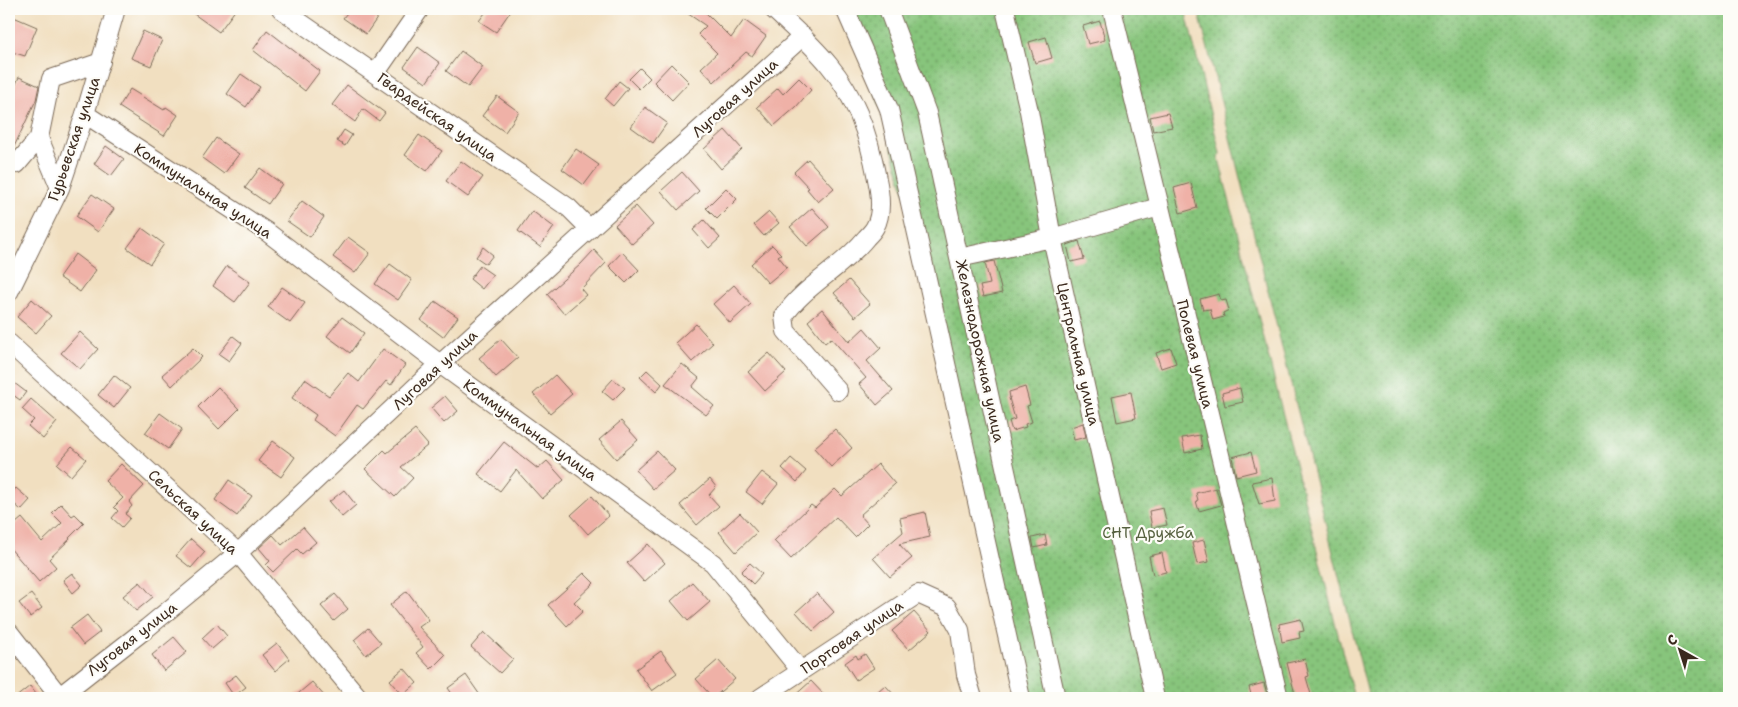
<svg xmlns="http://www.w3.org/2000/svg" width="1738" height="707" font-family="'Shantell Sans',sans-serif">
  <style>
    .green { fill: url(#green-dots); stroke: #61784d }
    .building { fill: #efb1a7 }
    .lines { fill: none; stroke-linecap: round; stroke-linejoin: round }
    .minor-casing { stroke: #7b6957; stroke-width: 20 }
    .minor { stroke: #fff; stroke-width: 18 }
    .labels { text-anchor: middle; stroke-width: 4.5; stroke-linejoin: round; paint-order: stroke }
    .street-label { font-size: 15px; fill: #3b2a1e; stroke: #fdfcf7 }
    .park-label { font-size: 15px; fill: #56603f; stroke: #fdfcf7 }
  </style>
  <defs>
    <pattern id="green-dots" width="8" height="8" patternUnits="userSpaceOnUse" patternTransform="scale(1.25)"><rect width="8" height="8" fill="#87c57c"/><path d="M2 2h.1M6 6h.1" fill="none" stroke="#70a065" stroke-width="1.8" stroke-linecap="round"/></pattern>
  </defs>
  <rect width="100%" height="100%" fill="#fdfcf7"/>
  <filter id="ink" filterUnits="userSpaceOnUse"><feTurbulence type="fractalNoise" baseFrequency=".02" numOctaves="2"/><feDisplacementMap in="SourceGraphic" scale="10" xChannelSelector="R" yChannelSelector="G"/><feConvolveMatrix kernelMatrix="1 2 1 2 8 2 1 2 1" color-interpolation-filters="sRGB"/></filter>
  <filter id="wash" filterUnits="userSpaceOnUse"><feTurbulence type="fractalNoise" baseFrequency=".0096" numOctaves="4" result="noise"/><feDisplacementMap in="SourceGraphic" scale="20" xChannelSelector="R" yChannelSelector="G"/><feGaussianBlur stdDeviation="1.12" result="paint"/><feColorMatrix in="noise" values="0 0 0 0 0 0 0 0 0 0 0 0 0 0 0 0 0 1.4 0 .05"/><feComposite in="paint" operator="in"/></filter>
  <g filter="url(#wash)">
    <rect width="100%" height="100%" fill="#f1dfc0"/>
    <path class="green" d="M840,9H1185L1220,153L1219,159L1354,698H1021L910,211L872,81Z
      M1198,9H1729V698H1369Z"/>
    <g id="blocks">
      <path class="building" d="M187,9H236L219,32Z
        M350,9H373L380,14L366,34L343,18Z
        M488,9H512L496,32L479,21Z
        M681,9H702L731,38L744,20L766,36L752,56L746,52L714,82L701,68L717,53L698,34L706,26Z
        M9,15L37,27L25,56L9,51Z
        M1100,21L1105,40L1088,44L1083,26Z
        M267,30L320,71L305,91L253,50Z
        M143,31L162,40L151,66L131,58Z
        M1046,37L1052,58L1035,63L1029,42Z
        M418,47L440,63L426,83L404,67Z
        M461,51L483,67L468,87L446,71Z
        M671,64L689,82L672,100L654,82Z
        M640,68L650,78L639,89L629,79Z
        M241,74L260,87L246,107L227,94Z
        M19,77L39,86L36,100L12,151H9V100Z
        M799,78L811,90L796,107L774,126L757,107L778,88L783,94Z
        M619,81L628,88L613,106L605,99Z
        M347,85L385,113L379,121L363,109L355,122L332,105Z
        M130,89L164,110L166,107L178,115L164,136L119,107Z
        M497,96L519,112L505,132L482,116Z
        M645,107L667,123L653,143L631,127Z
        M1168,113L1172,127L1153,131L1150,117Z
        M344,130L352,135L345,146L337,141Z
        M725,130L742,149L721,169L704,149Z
        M419,135L442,151L427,171L405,155Z
        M216,138L239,154L224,174L202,158Z
        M106,146L124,159L111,176L94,164Z
        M576,149L599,165L584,185L562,169Z
        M808,159L834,188L818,202L807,189L809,188L794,172Z
        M461,161L483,177L468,197L446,181Z
        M260,168L282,184L268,204L245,188Z
        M682,172L699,191L678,210L661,191Z
        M1191,183L1197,208L1180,213L1174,188Z
        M726,188L737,199L717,219L706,208Z
        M92,194L114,209L98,232L76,216Z
        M302,201L324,217L310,237L287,221Z
        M636,206L653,225L632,244L615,225Z
        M812,208L829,227L807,246L790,227Z
        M532,211L554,227L540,247L518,231Z
        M769,212L779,223L764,236L754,225Z
        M704,220L720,238L709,248L693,230Z
        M142,228L164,244L150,264L127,248Z
        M348,237L370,253L355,273L333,257Z
        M1079,241L1084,259L1071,262L1067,245Z
        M772,245L781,254L778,256L787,267L768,283L751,264Z
        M483,247L493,255L486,264L476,257Z
        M594,250L606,263L581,289L586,295L564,314L547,294L580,265Z
        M622,252L639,270L626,283L609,266Z
        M75,254L96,270L80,292L59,277Z
        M994,261L1002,293L983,297L980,286L990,284L985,263Z
        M390,264L412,280L398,300L375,284Z
        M227,266L250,282L235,302L213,286Z
        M480,266L493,275L482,289L470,279Z
        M849,280L870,304L855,317L834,293Z
        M734,285L751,304L730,323L713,304Z
        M282,287L305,303L290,323L268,307Z
        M1219,294L1221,301L1226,300L1229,310L1223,313L1224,317L1213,320L1210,309L1203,310L1200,299Z
        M32,299L51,316L36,333L17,317Z
        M435,301L458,317L443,337L421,320Z
        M822,309L849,342L864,328L881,348L867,361L893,391L877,405L859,384L866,378L831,338L825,343L808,321Z
        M342,317L364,333L350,353L327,336Z
        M696,324L713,343L692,362L675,343Z
        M80,332L98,349L80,369L61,353Z
        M233,336L242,343L229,361L219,354Z
        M501,339L518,358L496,377L479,358Z
        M193,348L202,357L172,386L162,375Z
        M1171,348L1176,363L1161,368L1156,353Z
        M383,349L405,365L391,385L386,381L363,409L357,405L335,436L313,420L316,415L292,398L305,379L329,396L348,373L359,382Z
        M769,353L786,372L765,391L748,372Z
        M682,364L699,378L692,387L714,406L706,415L665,384Z
        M647,370L662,384L656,392L640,377Z
        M114,375L130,388L114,408L98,395Z
        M555,375L572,394L550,413L533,394Z
        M9,379L26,392L20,400L9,392Z
        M613,379L625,388L613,400L602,391Z
        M218,387L239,409L219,429L198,407Z
        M1025,387L1030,405L1027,406L1032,422L1025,424L1026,427L1012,431L1009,421L1015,419L1009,398H1010L1009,392Z
        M1240,388L1243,402L1225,406L1222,393Z
        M1131,392L1136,418L1117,422L1112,396Z
        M445,396L458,411L444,423L431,408Z
        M31,399L57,422L43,439L28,426L34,420L22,409Z
        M160,413L182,429L168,449L145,433Z
        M621,421L638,440L616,459L599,440Z
        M1083,423L1086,437L1074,440L1071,427Z
        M835,429L852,448L831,467L814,448Z
        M415,430L428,445L401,467L413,478L395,497L365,469L384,450L387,453Z
        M1200,435L1202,449L1185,453L1182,438Z
        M273,441L295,457L281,477L258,461Z
        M504,442L538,469L547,461L564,480L542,499L516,470L500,491L478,474Z
        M72,447L86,459L71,476L57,464Z
        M657,451L675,470L653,489L636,470Z
        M1251,452L1256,471L1236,476L1232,457Z
        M791,458L806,471L797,482L782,468Z
        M121,464L144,486L129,502L132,506L125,514L130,518L122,527L112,518L118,511L114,507L123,498L105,481Z
        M878,464L895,484L860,515L868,524L855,537L836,517L791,559L774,541L811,505L815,508L835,489L842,496Z
        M762,472L778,484L762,504L746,492Z
        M1272,478L1275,501L1259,504L1252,482Z
        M710,479L716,487L709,495L719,506L697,525L680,505Z
        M229,480L252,496L237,516L215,500Z
        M16,488L30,500L21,510L9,499V496Z
        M1216,488L1221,505L1199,511L1196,501L1198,500L1196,493Z
        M344,490L356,505L342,517L329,502Z
        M592,496L609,516L588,534L571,515Z
        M61,504L72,516L75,514L84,523L69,538L70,539L49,559L56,567L39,582L9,547V529L22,518L42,542L62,523L52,513Z
        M1163,508L1167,525L1152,528L1149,511Z
        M925,512L930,537L899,544L912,558L890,577L873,558L903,532L900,518Z
        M740,513L757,532L736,552L719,532Z
        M303,527L316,542L302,554L297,549L273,572L266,565L270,561L259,548L273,535L282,545Z
        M1045,535L1047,545L1034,548L1032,538Z
        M191,539L205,552L191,568L176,556Z
        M1204,540L1209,562L1197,564L1192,543Z
        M648,544L665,563L644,582L627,563Z
        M1162,553L1166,572L1153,575L1149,556Z
        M750,563L762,574L753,584L741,572Z
        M72,573L82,585L73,593L63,580Z
        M584,573L594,583L574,602L583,611L567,626L548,605Z
        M140,582L153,597L136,611L123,596Z
        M692,582L710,602L688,621L671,601Z
        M407,591L429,620L419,627L445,655L431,669L416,653L423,647L390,605Z
        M817,593L834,612L813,631L796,612Z
        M31,594L42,608L30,617L19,603Z
        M335,594L348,609L334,621L321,606Z
        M914,612L931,631L909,650L892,631Z
        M87,615L100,632L83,645L70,628Z
        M1301,619L1304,631L1299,632L1300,638L1282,642L1279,624Z
        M217,624L227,636L212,649L202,638Z
        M368,628L381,643L366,655L354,640Z
        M484,632L513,659L500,673L471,647Z
        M174,637L187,652L164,671L152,655Z
        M277,643L289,659L275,671L262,655Z
        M661,651L677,673L652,691L636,669Z
        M865,654L874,668L856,680L845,663L856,655L858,659Z
        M1305,659L1309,676L1306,677L1312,698H1296L1287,663Z
        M718,660L735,679L713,698L696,679Z
        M404,668L417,683L403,695L390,680Z
        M236,675L246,687L234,696L225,683Z
        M466,675L482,698H455L448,688Z
        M811,681L827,698H792Z
        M312,682L326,698H293Z
        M1264,683L1268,698H1252L1249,687Z
        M885,685L897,698H870Z
        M30,686L39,698H15Z"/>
    </g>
  </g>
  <g filter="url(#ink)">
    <use href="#blocks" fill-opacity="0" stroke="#7b6957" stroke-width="1"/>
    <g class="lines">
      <g class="minor-casing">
        <path id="minor" d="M281,9L569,208L590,229
          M773,9C792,27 812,44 829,65C855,96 870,139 877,179C880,193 883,213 875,227C873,231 869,235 866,238C841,269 805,285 784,316L786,331L838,391
          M845,9L889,109L1021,698
          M888,9L927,113L1056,698
          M1005,9L1029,111L1052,238L1155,698
          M1112,9L1279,698
          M375,74L420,9
          M85,114L267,232L440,364L713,563L801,671
          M39,138L51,79L101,62
          M9,161L17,164L39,138L60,188
          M959,258L1052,238L1159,207
          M9,292L60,188L85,114L116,9
          M9,343L238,553L359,698
          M9,632L61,698
          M60,696L147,628L238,553L440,364L803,36
          M760,698L918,594L947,607L960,630L966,675L973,698"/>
      </g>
      <use href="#minor" class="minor"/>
    </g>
  </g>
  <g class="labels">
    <g class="street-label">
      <text transform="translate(735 98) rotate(-42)" y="5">Луговая улица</text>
      <text transform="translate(437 117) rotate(35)" y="5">Гвардейская улица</text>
      <text transform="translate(74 139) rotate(-71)" y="5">Гурьевская улица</text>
      <text transform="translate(203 191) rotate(33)" y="5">Коммунальная улица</text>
      <text transform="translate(980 351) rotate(78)" y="5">Железнодорожная улица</text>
      <text transform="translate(1078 354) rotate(77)" y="5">Центральная улица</text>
      <text transform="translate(1195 354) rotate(76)" y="5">Полевая улица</text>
      <text transform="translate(435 370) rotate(-43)" y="5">Луговая улица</text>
      <text transform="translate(530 430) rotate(36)" y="5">Коммунальная улица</text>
      <text transform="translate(193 512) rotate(43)" y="5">Сельская улица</text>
      <text transform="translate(852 637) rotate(-34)" y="5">Портовая улица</text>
      <text transform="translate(132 639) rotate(-38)" y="5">Луговая улица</text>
    </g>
    <g class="park-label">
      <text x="1148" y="538">СНТ Дружба</text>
    </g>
  </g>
  <rect width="1738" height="707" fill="none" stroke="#fdfcf7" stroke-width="30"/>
  <g transform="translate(1680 650) rotate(321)" stroke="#fdfcf7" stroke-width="4" paint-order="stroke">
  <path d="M0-4L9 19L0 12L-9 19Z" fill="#3b2a1e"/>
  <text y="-8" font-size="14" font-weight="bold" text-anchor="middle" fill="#3b2a1e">С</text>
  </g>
</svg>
